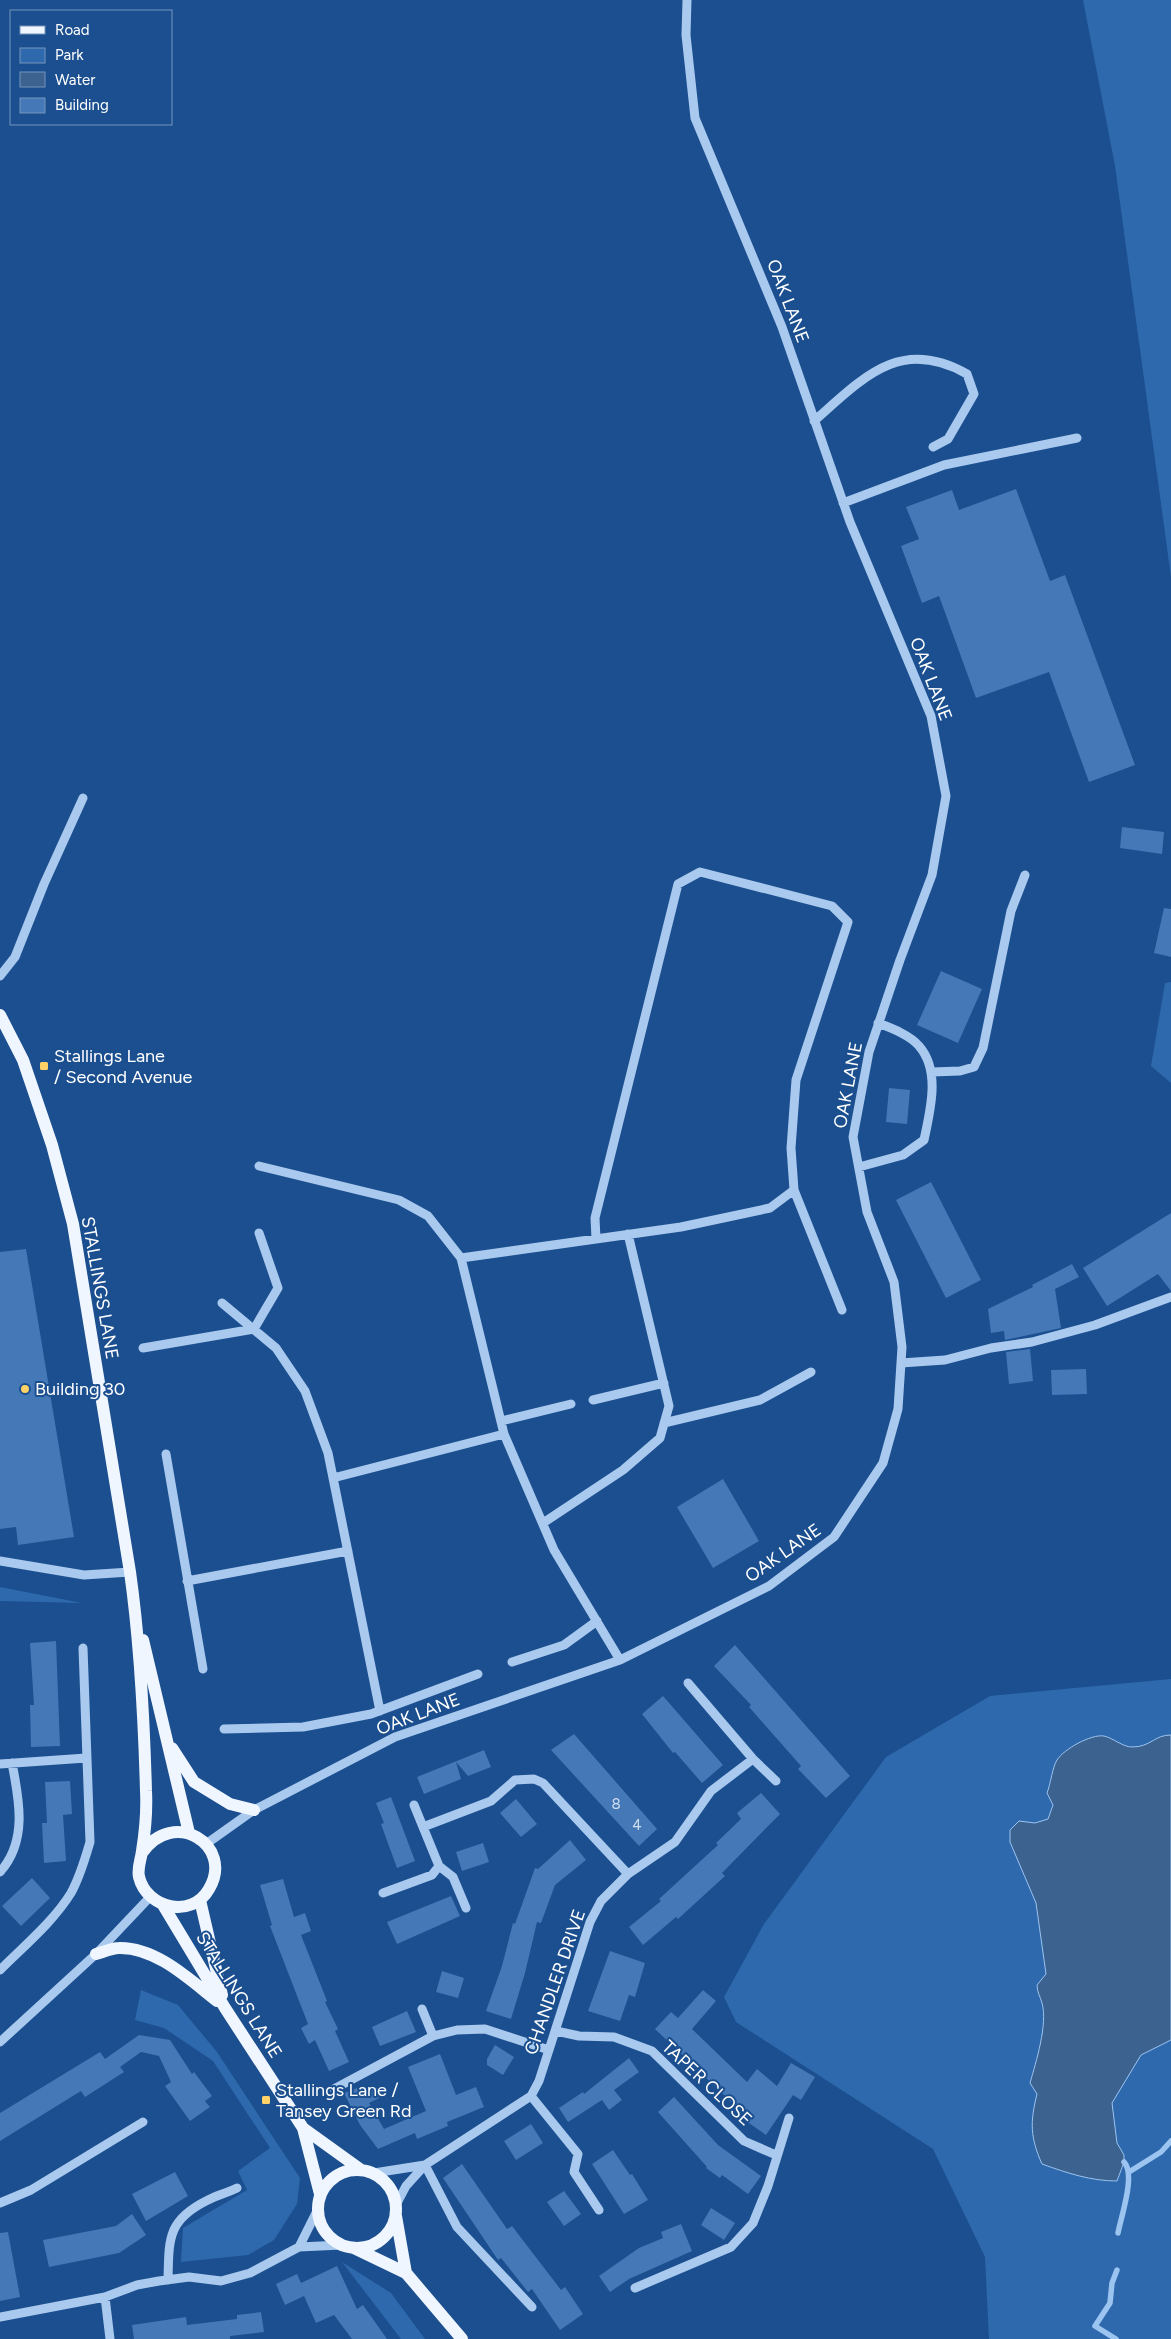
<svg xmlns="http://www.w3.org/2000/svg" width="1171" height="2339" font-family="Figtree,sans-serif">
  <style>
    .green { fill: #2e69ad }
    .water { fill: #3c6290; stroke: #9cc4f0 }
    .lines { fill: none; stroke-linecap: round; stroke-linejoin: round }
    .stream { stroke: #9cc4f0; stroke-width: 5.5 }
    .building { fill: #4478b7 }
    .minor { stroke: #a9c9ee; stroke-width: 9 }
    .major { stroke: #f0f6ff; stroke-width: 12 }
    .poi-dot { fill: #ffd166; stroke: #1b4f8f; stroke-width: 2 }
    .labels { text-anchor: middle; stroke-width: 4; stroke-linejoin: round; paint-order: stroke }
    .number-label { font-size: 15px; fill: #d0dded }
    .street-label { font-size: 18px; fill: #fff; stroke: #1b4f8f }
    .poi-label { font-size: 18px; fill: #fff; stroke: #1b4f8f; text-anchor: start }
  </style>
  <rect width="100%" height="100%" fill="#1b4f8f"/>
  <path class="green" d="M1083,0H1171V577L1115,166Z
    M1171,982V1083L1151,1066L1165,983Z
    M0,1587L82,1603L0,1601Z
    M1171,1679V2339H989L985,2257L933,2149L736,2022L724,1997L764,1924L886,1757L990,1696Z
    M141,1990L178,2005L217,2052L300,2178L297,2204L274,2240L248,2255L181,2262L183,2228L247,2190L238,2171L270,2148L213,2061L164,2028L135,2020Z
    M342,2262L391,2293L425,2339H401Z"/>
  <path class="water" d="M1171,1735V2040L1141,2055L1112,2103L1117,2143L1124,2155V2162L1117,2181C1091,2181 1067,2173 1042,2164C1030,2137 1030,2122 1037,2094L1030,2083C1036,2062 1048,2024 1042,2003C1040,1996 1037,1992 1037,1985L1046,1974L1036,1903L1010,1842V1830L1019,1821L1035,1823L1048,1819L1053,1805L1047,1793C1051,1783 1052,1768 1057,1760C1064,1749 1091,1734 1104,1736C1113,1738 1123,1747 1132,1747C1151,1747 1154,1735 1171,1735Z"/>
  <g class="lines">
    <path class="stream" d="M1129,2172L1161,2152L1171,2141
      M1118,2233C1121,2217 1136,2174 1124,2162
      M1116,2339L1095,2326L1110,2303L1112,2283L1117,2270"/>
  </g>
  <path class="building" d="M1016,489L1050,581L1065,575L1135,765L1089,782L1049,672L976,698L939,596L922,603L901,546L919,539L906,507L952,490L959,510Z
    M1122,827L1164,832L1162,854L1120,848Z
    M1164,908L1171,909V957L1154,953Z
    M941,971L982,989L958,1043L917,1025Z
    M889,1088L910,1090L907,1124L886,1122Z
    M931,1182L981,1280L946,1298L896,1200Z
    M1171,1213V1291L1158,1274L1107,1306L1083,1268Z
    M26,1249L74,1537L18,1545L16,1527L0,1529V1252Z
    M1072,1264L1079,1277L1055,1289L1061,1328L1005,1340L1004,1331L991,1333L988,1309L1033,1287L1032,1285Z
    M1030,1349L1033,1381L1009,1384L1006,1352Z
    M1086,1369L1087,1394L1052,1395L1051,1370Z
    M723,1479L759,1541L713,1568L677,1507Z
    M56,1641L60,1746L31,1747L30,1705H34L30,1643Z
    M735,1645L850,1776L826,1798L798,1769L801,1766L749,1707L751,1705L714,1666Z
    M663,1696L723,1765L702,1783L675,1752L673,1753L642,1714Z
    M574,1734L657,1829L639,1846L551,1750Z
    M484,1750L491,1767L468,1776L456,1762L461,1779L424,1794L417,1777Z
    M70,1781L72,1814L63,1815L66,1861L44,1863L42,1823H47L45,1782Z
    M761,1793L780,1814L722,1873L725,1876L678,1919L676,1917L643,1945L629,1927L661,1901L659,1899L718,1845L716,1843L741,1819L737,1813Z
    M391,1797L415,1861L397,1868L381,1824L384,1823L376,1803Z
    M516,1799L537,1824L521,1837L500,1813Z
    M570,1840L586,1860L555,1885L541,1923L537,1922L525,1973L511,2019L486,2011L502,1966L513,1923L515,1924L535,1868L538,1869Z
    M483,1843L489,1862L462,1871L456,1852Z
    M32,1878L50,1898L21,1926L2,1906Z
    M283,1879L294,1917L305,1913L311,1931L301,1935L327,2001L325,2002L338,2029L335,2031L349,2062L329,2071L315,2040L309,2044L301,2028L308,2024L270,1926L272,1925L260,1885Z
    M451,1896L460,1916L397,1944L387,1922Z
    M610,1951L645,1963L635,1997L629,1995L620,2021L588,2011Z
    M442,1971L464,1978L458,1998L436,1992Z
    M703,1990L716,2001L692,2029L747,2082L757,2069L777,2086L791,2063L815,2077L801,2100L793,2095L766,2135L743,2119L745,2115L655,2029L671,2012L678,2018Z
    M407,2011L416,2032L380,2046L372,2027Z
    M139,2035L170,2040L192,2074L194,2072L212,2096L205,2101L210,2107L190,2121L165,2086L171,2082L159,2056L141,2052L120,2067L124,2072L85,2097L81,2091L0,2141V2113L100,2052L105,2059Z
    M495,2045L514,2057L503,2075L487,2065V2059Z
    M440,2054L456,2095L476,2087L484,2107L447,2122L448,2126L417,2139L415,2133L378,2149L360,2125L344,2093L360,2087L362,2091L373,2085L379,2098L369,2103L384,2129L426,2111L408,2067Z
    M629,2058L639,2072L614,2090L622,2100L609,2110L602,2100L568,2122L559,2108L583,2092L584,2094Z
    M674,2097L718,2145L761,2176L748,2194L722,2175L720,2178L706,2168L707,2167L658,2112Z
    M531,2124L543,2143L516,2160L504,2141Z
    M613,2150L630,2175L632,2174L648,2200L624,2214L592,2164Z
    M462,2164L507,2229L512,2226L561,2290L565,2287L583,2314L560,2330L532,2289L528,2292L501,2258L498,2260L443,2178Z
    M175,2172L188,2196L146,2221L132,2194Z
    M564,2191L581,2214L564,2226L547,2202Z
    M711,2208L735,2223L724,2240L701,2225Z
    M132,2214L146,2235L119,2253L49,2267L43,2240L116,2226Z
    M681,2224L692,2251L629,2279L610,2292L599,2276L639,2248L663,2238L661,2232Z
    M8,2232L20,2297L0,2301V2233Z
    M337,2266L357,2309L363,2305L387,2339H352L334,2315L316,2323L304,2296L285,2305L276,2284L297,2274L301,2283Z
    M261,2312L264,2332L230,2336V2339H134L132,2325L186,2317L187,2325L237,2319V2315Z"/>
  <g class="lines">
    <path class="minor" d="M814,421C863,378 900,336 967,374L974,394L948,439L933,447
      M843,503L944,465L1077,438
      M0,976L15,957L44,884L83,798
      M932,1072L960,1071L974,1067L983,1048L1011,911L1025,875
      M259,1166L399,1200L428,1216L461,1258L504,1434L554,1550L620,1660
      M859,1167L903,1155L924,1140C930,1111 941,1071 919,1046C910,1035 891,1028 878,1023
      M794,1190L842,1310
      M461,1258L681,1227L770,1208L794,1190L791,1148L796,1080L848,922L832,906L700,872L678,884L595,1218L596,1239
      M222,1303L276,1348L305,1391L328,1453L380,1711
      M143,1348L254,1329L278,1288L259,1233
      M901,1363L945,1360L991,1348L1032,1342L1095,1325L1171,1297
      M593,1400L664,1383
      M501,1421L571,1404
      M664,1423L760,1400L811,1372
      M166,1454L203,1669
      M333,1478L504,1434
      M543,1523L623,1470L660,1438L669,1406L628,1234
      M0,1561L84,1575L130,1572
      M187,1581L348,1551
      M512,1662L564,1645L597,1621
      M688,1683L753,1759L776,1781
      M224,1729L303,1727L371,1714L478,1674
      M0,1764L86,1758
      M414,1805L439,1866
      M423,1827L491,1801L515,1780L534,1779L543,1783L628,1874
      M206,1844L254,1810L395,1737L620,1660L769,1586L834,1537L883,1463L898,1409L902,1347L894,1282L867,1212L853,1137L869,1052L900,960L932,875L946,796L931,716L850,522L782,327L695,118L686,35L687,0
      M0,1872C28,1841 19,1799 12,1763
      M383,1893L432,1875L439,1866L453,1877L466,1908
      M0,1970C24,1946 53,1922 71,1893C80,1877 85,1859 90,1842L83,1648
      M422,2009L433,2036
      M556,2031L579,2036L614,2037L652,2051L744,2141L776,2155
      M0,2042L96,1954L150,1897
      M334,2089L433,2036L457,2030L485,2029L549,2050
      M531,2096L578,2154L574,2172L599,2210
      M425,2165L457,2227L532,2307
      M374,2173L425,2165
      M0,2203L31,2190L143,2122
      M396,2205L406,2186L425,2165L531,2096L539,2081L590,1922L601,1901L628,1874L675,1842L711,1791L753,1759
      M299,2247L317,2211
      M168,2280C169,2239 167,2220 208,2200C217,2195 227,2193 237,2188
      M635,2288L731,2247L753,2223L768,2186L789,2118
      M105,2297L110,2339
      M0,2317L105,2297L137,2285L159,2281L189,2277L221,2281L250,2273L299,2247L342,2245"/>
    <path class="major" d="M0,1015L23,1060L52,1145L73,1224L130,1572C140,1642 144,1720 146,1791C147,1810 145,1832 142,1851C141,1860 137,1868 139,1877C147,1909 192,1919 209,1889C235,1845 173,1807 142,1853
      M143,1640L189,1833
      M172,1748L194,1782L230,1804L254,1810
      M200,1900L222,1995
      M163,1905L225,2008L303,2128L320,2194
      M96,1954C103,1952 112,1948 119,1948C156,1947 190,1980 217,2001
      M303,2128L360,2169
      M318 2209a39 39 0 1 1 78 0a39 39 0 1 1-78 0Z
      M396,2216L406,2273
      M354,2248L406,2273L462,2339"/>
  </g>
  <g class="poi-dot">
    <rect x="39" y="1061" width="10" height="10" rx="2.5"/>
    <circle cx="25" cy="1389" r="5"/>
    <rect x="261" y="2095" width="10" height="10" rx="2.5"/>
  </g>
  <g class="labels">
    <g class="number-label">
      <text x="616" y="1809">8</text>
      <text x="637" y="1830">4</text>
    </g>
    <g class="street-label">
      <text transform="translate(788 301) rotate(69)" y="6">OAK LANE</text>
      <text transform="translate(931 679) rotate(69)" y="6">OAK LANE</text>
      <text transform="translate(848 1085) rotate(-79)" y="6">OAK LANE</text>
      <text transform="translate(100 1288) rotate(80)" y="6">STALLINGS LANE</text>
      <text transform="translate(783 1553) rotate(-35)" y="6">OAK LANE</text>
      <text transform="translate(418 1714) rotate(-21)" y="6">OAK LANE</text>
      <text transform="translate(555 1982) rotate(-71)" y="6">CHANDLER DRIVE</text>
      <text transform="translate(239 1995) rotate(58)" y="6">STALLINGS LANE</text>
      <text transform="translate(707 2083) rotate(43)" y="6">TAPER CLOSE</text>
    </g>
    <g class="poi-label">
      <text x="54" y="1062">Stallings Lane<tspan x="54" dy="21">/ Second Avenue</tspan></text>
      <text x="35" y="1395">Building 30</text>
      <text x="276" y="2096">Stallings Lane /<tspan x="276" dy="21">Tansey Green Rd</tspan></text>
    </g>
  </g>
  <rect x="10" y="10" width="162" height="115" fill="#1b4f8f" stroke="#7695bc"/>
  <rect x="20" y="26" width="25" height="8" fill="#f0f6ff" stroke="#7695bc"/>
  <text x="55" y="35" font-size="15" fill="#ffffff">Road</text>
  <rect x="20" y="48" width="25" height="15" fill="#2e69ad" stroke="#7695bc"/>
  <text x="55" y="60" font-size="15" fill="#ffffff">Park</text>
  <rect x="20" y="72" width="25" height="15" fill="#3c6290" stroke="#7695bc"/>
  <text x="55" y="85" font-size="15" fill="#ffffff">Water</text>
  <rect x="20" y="98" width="25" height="15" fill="#4478b7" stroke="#7695bc"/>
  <text x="55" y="110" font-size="15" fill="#ffffff">Building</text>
</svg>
